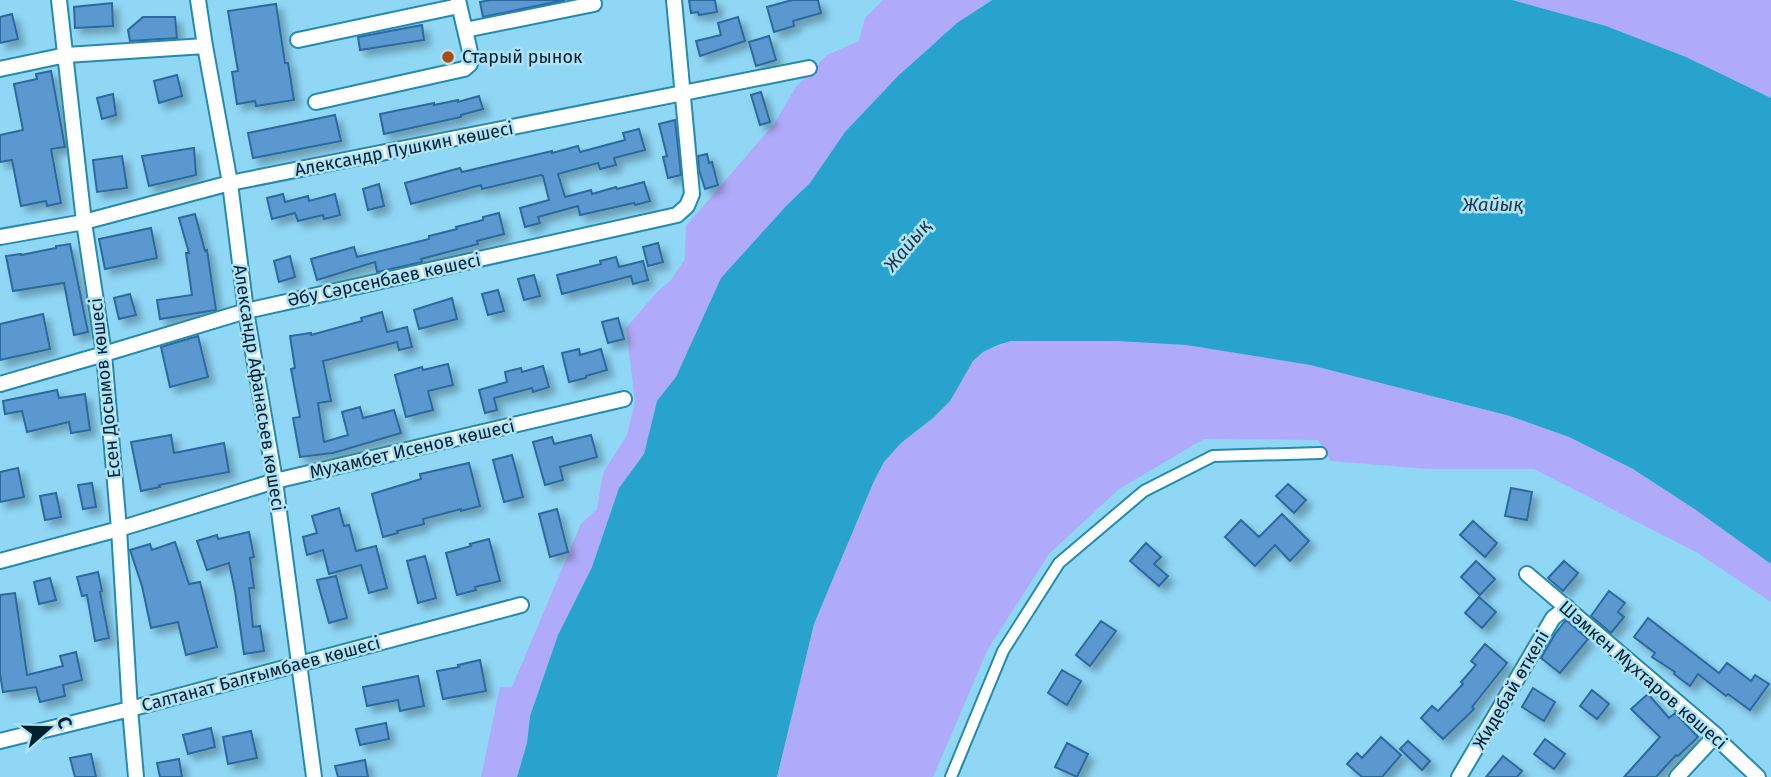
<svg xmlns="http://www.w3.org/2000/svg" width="1771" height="777" font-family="'Fira Sans',sans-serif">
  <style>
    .green { fill: #afaaf9 }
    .water { fill: #28a3cd }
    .building { fill: #5a98cf; stroke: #2b6a9d; stroke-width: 2; filter: url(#shadow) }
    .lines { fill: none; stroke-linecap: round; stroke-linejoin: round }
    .pedestrian-casing { stroke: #248aae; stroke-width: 14 }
    .minor-casing { stroke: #248aae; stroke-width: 18 }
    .pedestrian { stroke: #fff; stroke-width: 10 }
    .minor { stroke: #fff; stroke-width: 14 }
    .poi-dot { fill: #ae4d0d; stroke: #ade2f9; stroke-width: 2.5 }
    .labels { text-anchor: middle; stroke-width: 5; stroke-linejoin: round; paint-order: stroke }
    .poi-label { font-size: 18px; fill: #02202c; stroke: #ade2f9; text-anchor: start }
    .street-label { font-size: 18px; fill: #02202c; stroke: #ade2f9 }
    .water-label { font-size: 19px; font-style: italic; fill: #203843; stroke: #ade2f9 }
  </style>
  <defs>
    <filter id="shadow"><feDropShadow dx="6" dy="6" stdDeviation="3.5" flood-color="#0004"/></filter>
  </defs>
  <rect width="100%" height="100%" fill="#90d7f6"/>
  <path class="green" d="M883,0H991L957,23L898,76L845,132L810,183L787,205L690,348L676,378L657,401L644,454L619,488L592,567L558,635L530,716L527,743L517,777H481L500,687H512L581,524L597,509L603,473L627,435L635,402L626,328L656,293L671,280L685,259L686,226L774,124L796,87L827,55L859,41L865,18Z
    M1512,0H1771V98L1686,57L1606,26Z
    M1011,341H1117L1186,345L1238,353L1310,365L1510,416L1569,437L1633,469L1696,510L1771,564V602L1696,552L1534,469H1428L1331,461L1318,440L1204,439L1119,489L1049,554L988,649L933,777H777L814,624L874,481L884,462L901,443L933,418L973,361L983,352Z"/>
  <path class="water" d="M992,0H1512L1606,26L1686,57L1771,98V564L1696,510L1633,469L1569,437L1510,416L1310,365L1186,345L1117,341H1011L998,345L983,352L973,361L950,401L933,418L901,443L884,462L874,481L814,624L777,777H517L527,743L530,716L558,635L592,567L619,488L644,454L657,401L676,377L721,278L787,205L810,183L845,132L898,76L957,23Z"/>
  <path class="building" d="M490,0H565L483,17L480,2Z
    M689,0H715L717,12L699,15L698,12L691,13Z
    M792,0H818L821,13L793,21L794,26L774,32L767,7Z
    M112,3L113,26L75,28L74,7Z
    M276,4L285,63H288L294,100L256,106L255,101L237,104L232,72L238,71L228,11Z
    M12,14L18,39L0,43V17Z
    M143,17H175L177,38L130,41L128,30Z
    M738,17L745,41L700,56L696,41L721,35L718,23Z
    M422,25L424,40L360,50L358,37Z
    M769,36L776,60L756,66L749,42Z
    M51,71L65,147L51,149L61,203L47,206L46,201L21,206L12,160L0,162V135L23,130L14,84L37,79L36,74Z
    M177,75L182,96L159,103L154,81Z
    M761,92L770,122L760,125L751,95Z
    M113,94L116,115L102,119L97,98Z
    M479,96L483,109L461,115V117L384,134L380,114L434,103V105L458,100V102Z
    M335,115L341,141L253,158L248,133Z
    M675,120L681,175L668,178L663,157L667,156L659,124Z
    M639,129L645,150L614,158L616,165L600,169L598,163L558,174L565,197L591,190L592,194L616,187L617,189L644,182L650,201L635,205L634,203L580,215L578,206L538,217L540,223L525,227L520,208L549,200L543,176L541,175L482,189L481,185L411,204L405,183L460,168L462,172L552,151V153L578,146L580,152L625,140L623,133Z
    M194,148L196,175L149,186L142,156Z
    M707,154L709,163L712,162L718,185L705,189L699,170L698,156Z
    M122,156L127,188L97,192L93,160Z
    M379,184L384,206L368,210L363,189Z
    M283,194L285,202L308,196L309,201L335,194L340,215L324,219L323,215L298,221L295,213L272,219L267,198Z
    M499,213L504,234L477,241L478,244L421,259L422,262L377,272L375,262L317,280L311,259L354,247L357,257L429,239V236L457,229L456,227L483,220V217Z
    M195,214L205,251L207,250L216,310L160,319L157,300L192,295L186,253H189L179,218Z
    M151,228L157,258L105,269L99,239Z
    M658,243L663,262L648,266L643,247Z
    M70,244L88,332L74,335L64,283L13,291L6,256L21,254V255L56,248V246Z
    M290,256L295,277L279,282L274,261Z
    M616,257L619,267L643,261L648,280L633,284L631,276L562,294L557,275L601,264L600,261Z
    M534,275L540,296L524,300L518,279Z
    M498,290L504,311L488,315L482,294Z
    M130,294L136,315L119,319L114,298Z
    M452,298L457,319L419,329L414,310Z
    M382,312L387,332L407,327L412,347L399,350L397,342L323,361L331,401L318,403L324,442L348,435L342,412L360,407L363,418L394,410L401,433L333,453L300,457L293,418L300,417L291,369L295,368L290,336L311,333V335L362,321L361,318Z
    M43,314L50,349L0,360V324Z
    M618,318L624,339L608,343L602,322Z
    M198,336L208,377L170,387L161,347Z
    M579,349L580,355L601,349L607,370L586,376V378L569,382L562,353Z
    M448,364L453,385L428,391L433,410L406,417L395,375L422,367L423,370Z
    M543,366L549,387L533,392L532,388L494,398L497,410L485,413L479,390L507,382L505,372L521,368L522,372Z
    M57,390L59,398L85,394L90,430L71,433L69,422L27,432L22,411L5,414L3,401Z
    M171,435L174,453L224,443L229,472L159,485L160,487L141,491L131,442Z
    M591,435L597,457L560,467L563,480L545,485L533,442L552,437L554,444Z
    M512,455L523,497L504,502L493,460Z
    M469,463L480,506L461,511V509L423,519L424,524L397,531L398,533L383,537L372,494L421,479L420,474Z
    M18,468L24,497L0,502V472Z
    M92,483L96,507L83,509L78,485Z
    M1288,484L1306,500L1294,513L1276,496Z
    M1511,488L1532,492L1527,520L1505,516Z
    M56,493L61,517L45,520L40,496Z
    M339,508L344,526L349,525L356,551L376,546L387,588L369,593L361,565L329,574L323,550L307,555L303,537L317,533L312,516Z
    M557,509L568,552L550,557L539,514Z
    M1282,514L1309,541L1290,561L1275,545L1255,566L1225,537L1241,520L1259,537Z
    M1473,521L1497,543L1485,557L1460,535Z
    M249,532L254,557L250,558L254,588H249L253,627L260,626L264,651L244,654L235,591L229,563L207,570L197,541L217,535L218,539Z
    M489,539L500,581L475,587L476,590L457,595L446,553L471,546L470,544Z
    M175,542L189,584L200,582L217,647L186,655L178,622L151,628L142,586L130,550L150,544L152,550Z
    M1146,543L1161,557L1154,564L1168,576L1159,586L1130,561Z
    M425,556L436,598L418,603L407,561Z
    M1476,561L1495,579L1480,595L1461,577Z
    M1564,561L1578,573L1563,591L1548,578Z
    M98,572L102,591L100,592L109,638L95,641L87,595L82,596L77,577Z
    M336,576L347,618L329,623L317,580Z
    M50,578L56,600L39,604L34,582Z
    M1609,591L1625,603L1618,612L1624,617L1611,633L1591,616Z
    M15,593L27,675L63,666L60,656L76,652L82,680L63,685L65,696L40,702L36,687L3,692L0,674V595Z
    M1479,597L1496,612L1482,628L1465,613Z
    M1648,618L1719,673L1727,663L1751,681L1755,675L1769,684L1750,710L1728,694L1726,696L1698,674L1690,686L1674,674L1675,672L1652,657L1655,653L1634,637Z
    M1566,620L1588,639L1560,673L1541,658L1555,634Z
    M1101,621L1116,631L1090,666L1076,655Z
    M1485,644L1507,663L1472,707L1474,709L1443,739L1421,718L1432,706L1438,711L1463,684L1461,682L1476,665L1471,661Z
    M480,660L486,691L443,699L437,671L459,667L458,665Z
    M1062,670L1081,681L1067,705L1048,693Z
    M418,676L424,706L400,711L398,700L367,706L363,687Z
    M1533,688L1555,702L1544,721L1522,707Z
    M1592,690L1609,704L1597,719L1580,706Z
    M1648,694L1669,718L1675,713L1698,737L1678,756L1676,755L1656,777H1624L1660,737L1631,709Z
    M386,723L389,739L360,745L356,729Z
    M211,728L215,747L188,754L183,735Z
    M251,731L257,758L228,764L223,737Z
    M1381,737L1401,755L1382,777H1362L1347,764L1357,753L1362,758Z
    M1545,739L1565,754L1554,769L1534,754Z
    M1408,741L1430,761L1422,770L1400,749Z
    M1067,743L1088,754L1077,777L1055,767Z
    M91,754L96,777H75L70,758Z
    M1503,756L1522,771L1517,777H1486Z
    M179,759L182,777H160L157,763Z
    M365,760L368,777H338L335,766Z"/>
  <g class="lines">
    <g class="pedestrian-casing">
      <path id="pedestrian" d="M951,777L1003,651L1059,563L1144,491L1213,456L1321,453"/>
    </g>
    <g class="minor-casing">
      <path id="minor" d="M59,0L84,222L104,354L119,529L130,709L136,777
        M198,0L205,46L230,183L246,311L275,481L314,777
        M465,30L594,4
        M298,40L459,6
        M0,69L66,55L205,46
        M316,102L464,69L470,64L471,56L458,0
        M0,237L84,222L230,183L809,68
        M0,384L104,354L246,311L677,215L687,206L692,194L674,0
        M0,561L119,529L275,481L624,399
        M1527,574L1716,735L1725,746L1758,777
        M0,741L130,709L521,605
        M1459,777L1553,618L1567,607
        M1677,777L1716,735"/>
    </g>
    <use href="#pedestrian" class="pedestrian"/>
    <use href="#minor" class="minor"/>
  </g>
  <circle class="poi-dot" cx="448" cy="57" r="7"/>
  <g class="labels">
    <g class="poi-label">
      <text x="462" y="63">Старый рынок</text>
    </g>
    <g class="street-label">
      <text transform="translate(404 149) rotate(-11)" y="6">Александр Пушкин көшесі</text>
      <text transform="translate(384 280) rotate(-12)" y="6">Әбу Сәрсенбаев көшесі</text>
      <text transform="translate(105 388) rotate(-96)" y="6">Есен Досымов көшесі</text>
      <text transform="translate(259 388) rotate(81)" y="6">Александр Афанасьев көшесі</text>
      <text transform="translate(412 449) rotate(-13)" y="6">Мухамбет Исенов көшесі</text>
      <text transform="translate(261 674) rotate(-15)" y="6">Салтанат Балғымбаев көшесі</text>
      <text transform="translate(1643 675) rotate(41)" y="6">Шәмкен Мұхтаров көшесі</text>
      <text transform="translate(1511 690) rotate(-60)" y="6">Жидебай өткелі</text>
    </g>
    <g class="water-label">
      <text x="1493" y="211">Жайық</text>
      <text transform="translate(907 245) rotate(-50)" y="7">Жайық</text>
    </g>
  </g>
  <g transform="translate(49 728) rotate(70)" stroke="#ade2f9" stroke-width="5" paint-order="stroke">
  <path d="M0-5L12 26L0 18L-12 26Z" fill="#02202c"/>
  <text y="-10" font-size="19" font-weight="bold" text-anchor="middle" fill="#02202c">С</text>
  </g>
</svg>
